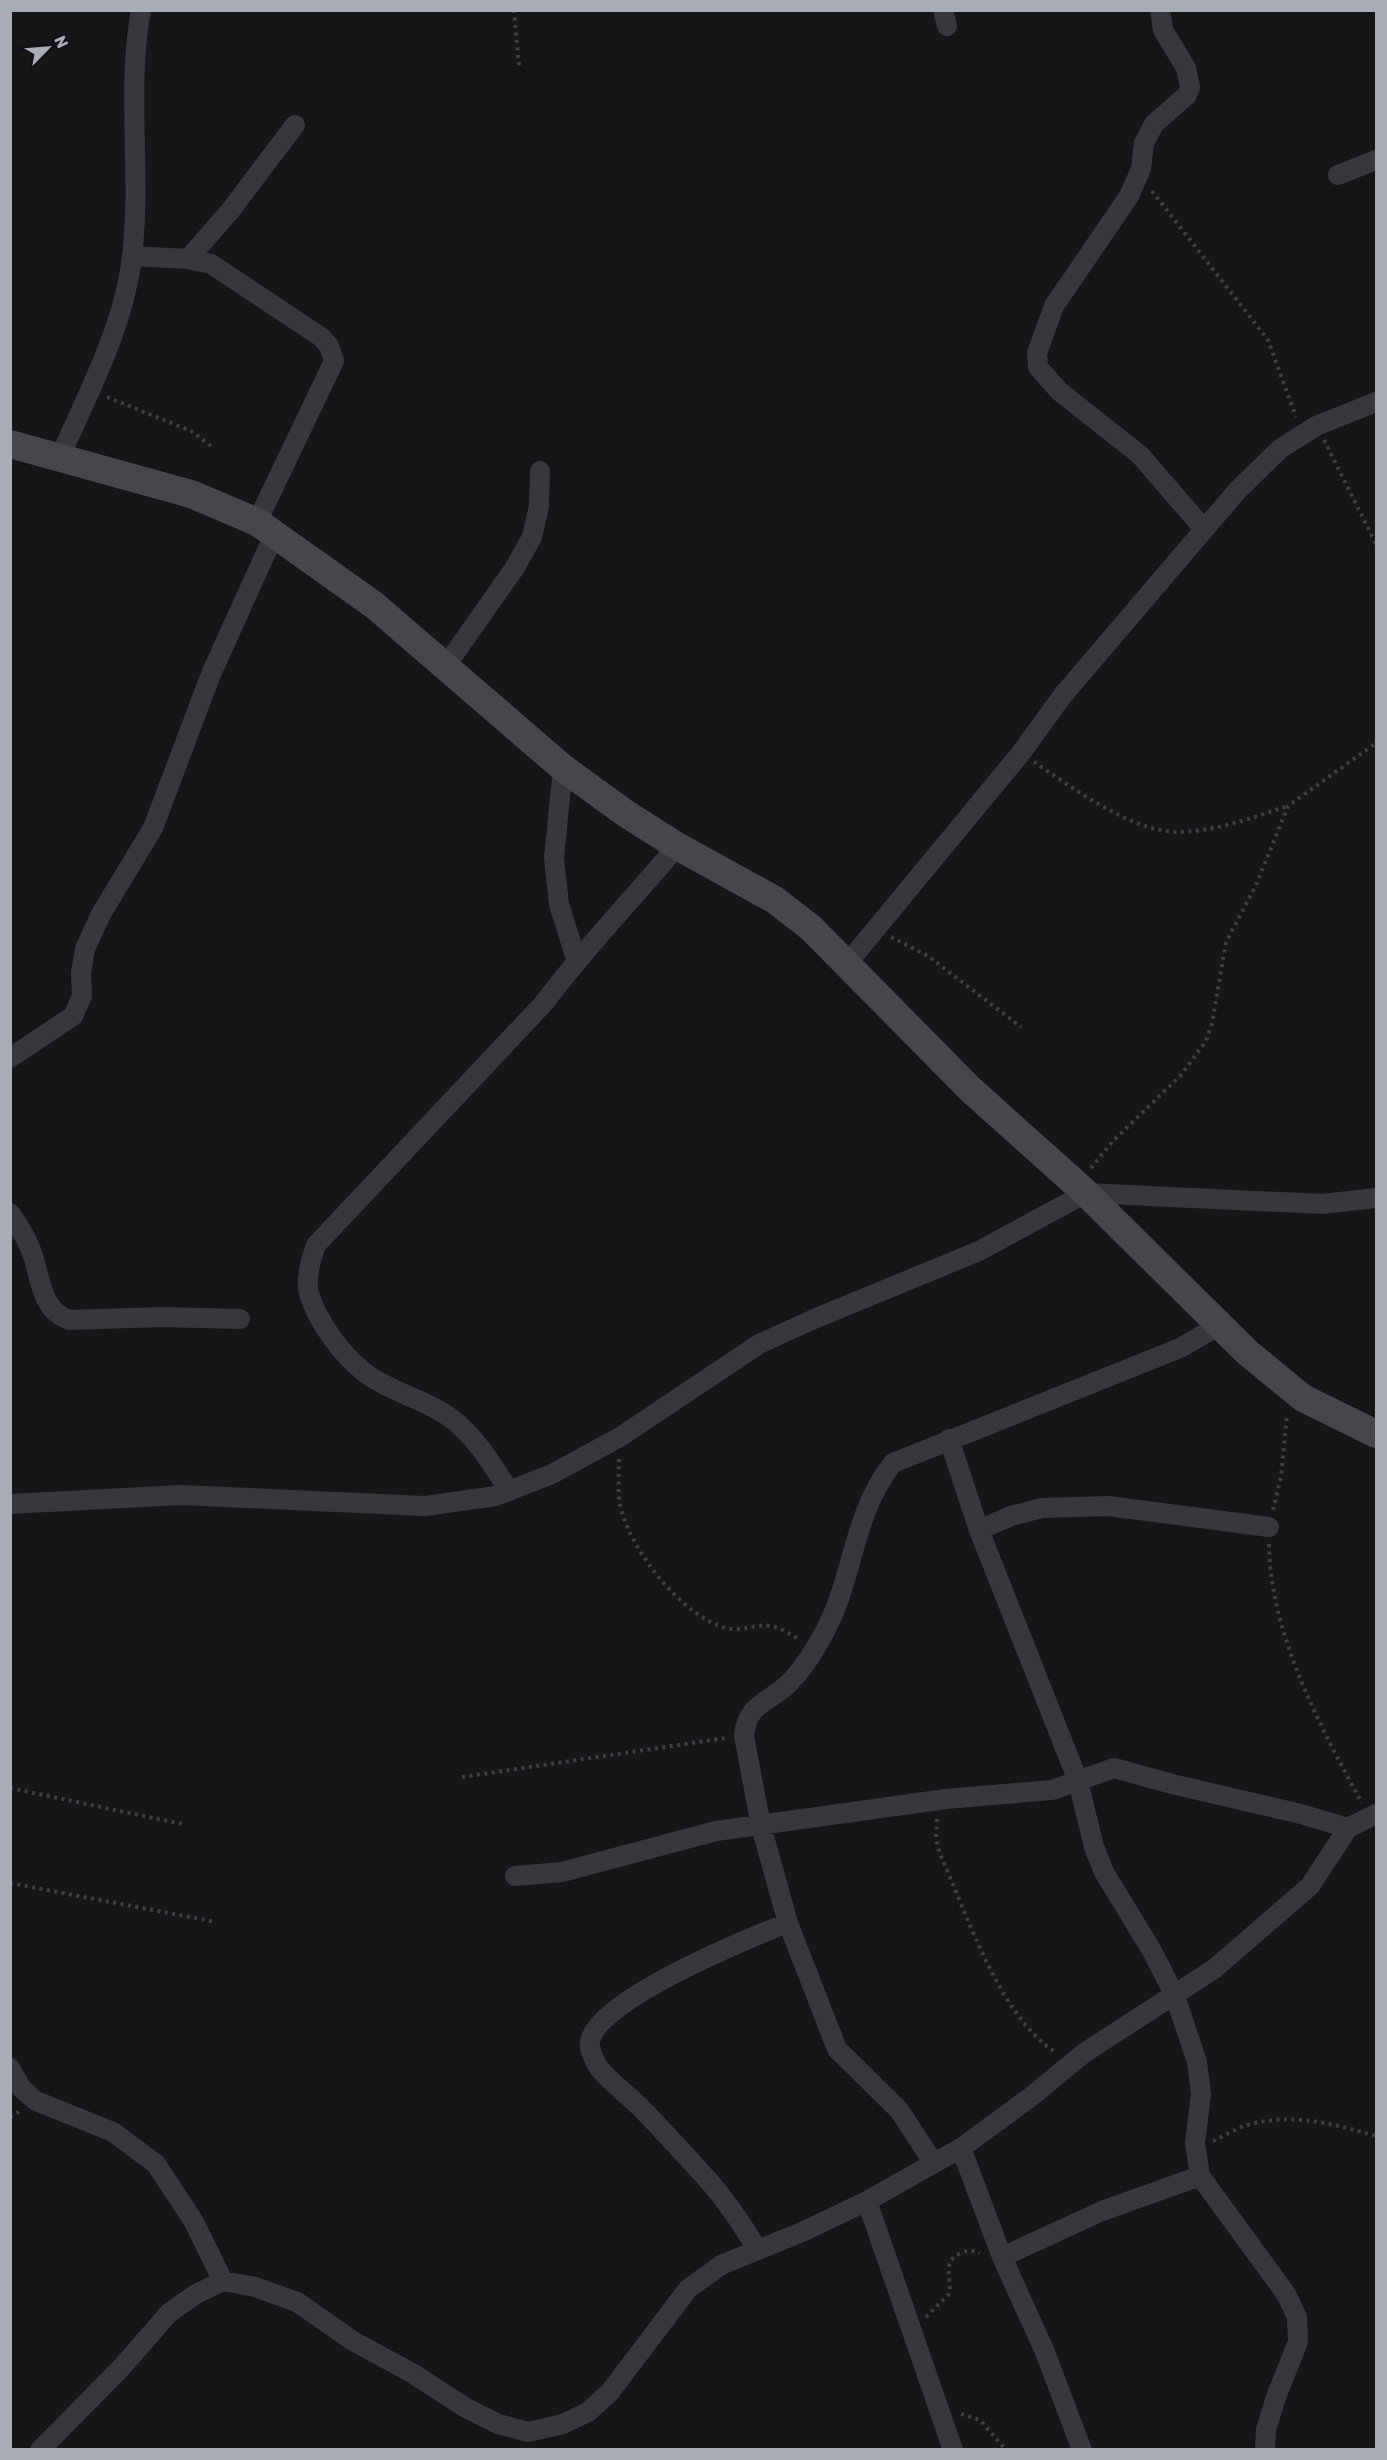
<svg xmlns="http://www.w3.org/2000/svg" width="1387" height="2460" font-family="Rubik,sans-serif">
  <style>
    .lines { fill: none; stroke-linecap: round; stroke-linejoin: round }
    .path { stroke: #3d3f44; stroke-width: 4; stroke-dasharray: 3 4.5; stroke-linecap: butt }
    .minor { stroke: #37383d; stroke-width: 20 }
    .secondary { stroke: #45474d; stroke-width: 28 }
  </style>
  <rect width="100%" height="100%" fill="#161618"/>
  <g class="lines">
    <path class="path" d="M514,10L519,66
      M1152,191L1268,340L1296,417
      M107,397L191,431L214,448
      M1324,440L1376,544
      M1034,762C1073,788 1131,832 1179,832C1217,831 1252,818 1287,806
      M891,937L928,956L1021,1027
      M1091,1168L1113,1141L1181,1075L1206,1041L1212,1024L1226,942L1256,885L1288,806L1376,743
      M619,1459C619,1475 617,1493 621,1509C632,1552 682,1616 726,1628C743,1632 756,1623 771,1626C782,1628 791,1635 800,1640
      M1273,1510L1281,1477L1287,1414
      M1269,1544C1270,1633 1320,1727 1362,1803
      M462,1777L726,1738
      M10,1788L182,1824
      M937,1819L936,1839L940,1854C968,1916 998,2014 1055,2052
      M10,1883L216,1922
      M10,2117L20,2111
      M1213,2141C1224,2136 1235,2129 1247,2125C1292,2112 1334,2124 1376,2136
      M926,2317L949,2294C953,2278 940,2262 961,2253C968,2250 973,2250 980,2253
      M961,2414L980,2420L1006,2450"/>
    <path class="minor" d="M943,10L947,26
      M1160,10L1163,30L1186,68L1190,87L1187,95L1154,124L1144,143L1141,169L1129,196L1054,306L1037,353L1038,367L1059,391L1140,455L1203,528
      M1338,175L1376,160
      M132,256L188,259L211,264L321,337L329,346L334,361L257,522
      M188,259L230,211L295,125
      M60,457C88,393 124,327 132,256C142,174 126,92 141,10
      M445,667L514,569L532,537L539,506L540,471
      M563,768L554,858L559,904L576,959
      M846,965L1021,753L1063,695L1237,491L1280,449L1316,426L1376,402
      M10,1058L73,1016L82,996L81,973L85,949L101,914L153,828L211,674L274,535
      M10,1213C19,1226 28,1240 33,1256C41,1280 41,1310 69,1320L162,1317L240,1319
      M949,1439L979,1530L1078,1781L1094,1847L1104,1872L1152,1951L1175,1996L1197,2062L1201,2094L1195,2143L1200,2176L1286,2294L1297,2317L1298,2342L1276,2397L1266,2430L1265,2450
      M509,1491C493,1466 476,1437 452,1419C426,1399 389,1392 364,1372C341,1354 318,1322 309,1294C305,1279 311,1259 316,1245L544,1003C585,948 633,899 677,846
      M10,1504L181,1495L425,1506L496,1496L552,1474L620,1437L759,1344L814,1319L979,1251L1086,1193L1322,1204L1376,1198
      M979,1530L1011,1516L1042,1508L1108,1506L1269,1527
      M515,1876L562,1872L716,1831L946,1799L1052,1790L1114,1768L1172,1784L1301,1814L1348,1828
      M10,2068L22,2089L36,2101L113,2132L156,2164L194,2222L223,2281
      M961,2148L1002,2257L1045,2352L1082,2450
      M933,2162L899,2110L837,2049L788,1923L761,1826L744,1736C747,1702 770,1703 790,1682C803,1669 815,1650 824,1633C854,1579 852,1514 893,1463L1180,1348L1220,1325
      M867,2201L953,2450
      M757,2249C742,2224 727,2201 707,2179C687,2157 666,2134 645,2112C631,2097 612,2084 599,2068C596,2064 591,2053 590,2047C583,2005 753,1936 788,1923
      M1002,2257L1102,2211L1200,2176
      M40,2450L121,2368L169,2313L196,2294L223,2281L255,2287L297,2302L353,2341L412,2373L466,2408L498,2424L528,2432L563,2424L588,2412L610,2392L688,2289L721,2265L802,2232L867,2201L961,2148L1032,2096L1084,2053L1214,1969L1310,1886L1348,1828L1376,1814"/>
    <path class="secondary" d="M10,444L191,494L257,522L374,605L563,768L625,813L677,846L775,900L811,928L970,1089L1086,1193L1248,1353L1303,1398L1376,1434"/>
  </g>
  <rect width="1387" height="2460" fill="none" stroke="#a8adb8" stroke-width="24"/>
  <g transform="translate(48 48) rotate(65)" stroke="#111113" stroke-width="4.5" paint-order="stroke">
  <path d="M0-4.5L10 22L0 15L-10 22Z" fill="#a8adb8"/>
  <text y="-9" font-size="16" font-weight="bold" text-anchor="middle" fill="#a8adb8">N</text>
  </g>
</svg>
